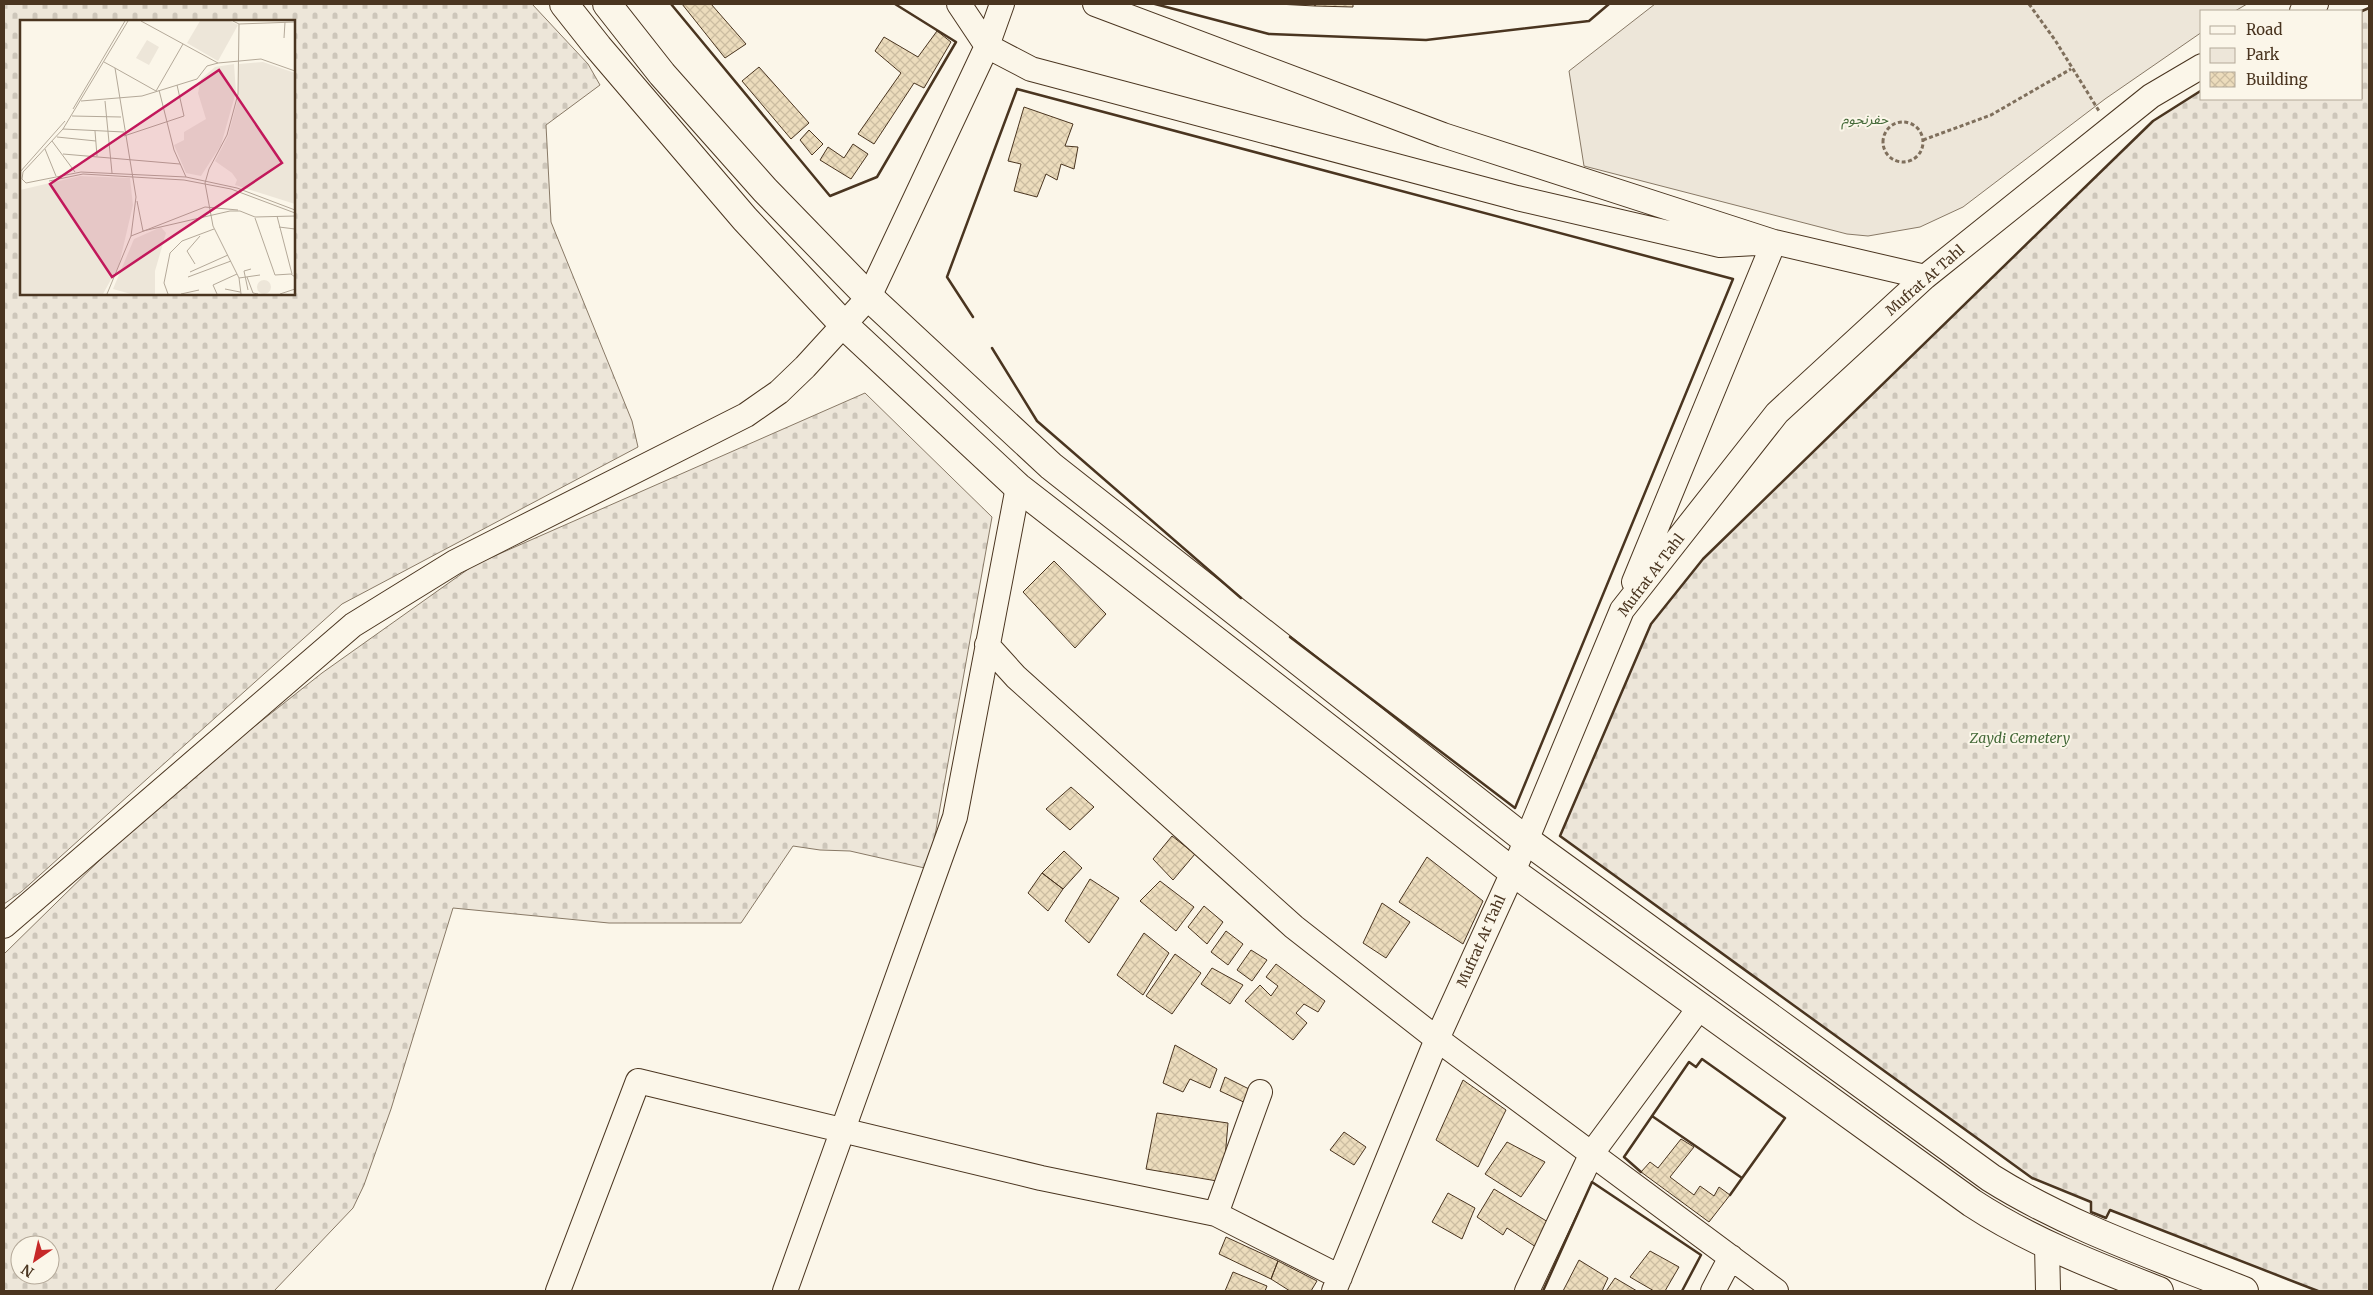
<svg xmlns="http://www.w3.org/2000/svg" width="2373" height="1295" font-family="Merriweather,'Noto Sans Arabic',serif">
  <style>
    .green { fill: #ede6d9; stroke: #887966 }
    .cemetery { fill: url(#cemetery-stones); stroke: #887966; fill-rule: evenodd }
    .building { fill: url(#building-cross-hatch); stroke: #4a3520 }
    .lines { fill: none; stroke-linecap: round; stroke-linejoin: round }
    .minor-casing { stroke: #4a3520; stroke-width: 26 }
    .major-casing { stroke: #4a3520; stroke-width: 30 }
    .path { stroke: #7f6f5c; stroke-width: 3; stroke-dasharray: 4 2.5; stroke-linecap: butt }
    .minor { stroke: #fbf6e9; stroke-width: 24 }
    .major { stroke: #fbf6e9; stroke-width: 28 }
    .wall { stroke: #4a3520; stroke-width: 2.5 }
    .labels { text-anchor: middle; stroke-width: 4; stroke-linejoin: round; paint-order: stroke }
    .park-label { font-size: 14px; font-style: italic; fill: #436837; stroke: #fbf6e9 }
    .street-label { font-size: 14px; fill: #4a3520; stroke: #fbf6e9 }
    .inset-road { fill: none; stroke: #b4a999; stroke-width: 1 }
    .view { fill: #c2185b; fill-opacity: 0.15; stroke: #c2185b; stroke-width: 2.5 }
    .inset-edge { fill: none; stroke: #4a3520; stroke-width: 2.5 }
  </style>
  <defs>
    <pattern id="cemetery-stones" width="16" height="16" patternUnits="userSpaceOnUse" patternTransform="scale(1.25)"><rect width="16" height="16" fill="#ede6d9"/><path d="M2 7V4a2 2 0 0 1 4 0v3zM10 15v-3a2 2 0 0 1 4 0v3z" fill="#cdc6ba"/></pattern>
    <pattern id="building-cross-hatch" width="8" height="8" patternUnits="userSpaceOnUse" patternTransform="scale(1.25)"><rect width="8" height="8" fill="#ecdcbc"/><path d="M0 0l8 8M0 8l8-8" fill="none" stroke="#ccbda1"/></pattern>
  </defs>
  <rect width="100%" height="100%" fill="#fbf6e9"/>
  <path class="green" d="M1655,4H2247L2235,11H2202V32L2105,99L1963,207L1920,227L1868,236L1847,234L1584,166L1569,71Z"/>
  <path class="cemetery" d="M4,4H532L588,64L600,85L546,125L551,222L632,421L638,447L342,604L21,892L4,904ZM21,21H294V294H21Z
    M2369,8V1291H2318L2110,1210L2106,1218L2091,1212V1202L2032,1178L1560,836L1651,624L1703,559L2153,121L2202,90V99H2362V11Z
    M865,393L992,517L929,869L850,851L820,850L793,846L741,923H609L453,908L391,1109L364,1185L353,1208L274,1291H4V954L159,802L322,673L474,565ZM20,1245H50V1275H20Z"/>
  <path class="building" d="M682,4H711L746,44L725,58Z
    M1277,4H1315V6Z
    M1315,4H1353V7L1315,6Z
    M937,31L951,42L924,88L914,83L874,144L858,134L901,73L875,51L884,37L918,57Z
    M759,67L809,123L791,139L742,81Z
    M1024,107L1073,124L1065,146L1078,147L1074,169L1061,164L1057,180L1046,174L1037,197L1014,191L1021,164L1008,161Z
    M809,130L823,144L812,155L800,140Z
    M853,144L868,154L851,179L820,160L828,147L844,158Z
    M1054,561L1106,614L1075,648L1023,592Z
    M1071,787L1094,807L1070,830L1046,809Z
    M1172,836L1195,854L1173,880L1153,859Z
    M1064,851L1082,868L1063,889L1042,873Z
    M1427,857L1483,901L1463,944L1399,902Z
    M1042,873L1063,889L1048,911L1028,893Z
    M1090,879L1119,898L1089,943L1065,921Z
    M1160,881L1194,907L1176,931L1140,901Z
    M1382,903L1410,922L1386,958L1363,943Z
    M1204,906L1223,922L1207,944L1188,927Z
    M1226,931L1243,944L1228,965L1211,952Z
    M1144,933L1169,953L1143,995L1117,975Z
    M1251,950L1267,960L1252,981L1237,970Z
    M1175,954L1201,973L1172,1014L1146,996Z
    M1276,964L1325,1001L1318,1012L1304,1004L1296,1013L1307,1023L1293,1040L1245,1001L1260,985L1271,996L1278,986L1266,977Z
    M1212,968L1243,985L1230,1004L1201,984Z
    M1175,1045L1217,1069L1210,1088L1190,1079L1183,1092L1163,1083Z
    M1225,1077L1255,1092L1250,1105L1220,1091Z
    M1463,1080L1506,1110L1478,1167L1436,1140Z
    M1157,1113L1228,1123L1223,1182L1146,1169Z
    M1344,1132L1366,1147L1354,1165L1330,1150Z
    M1681,1139L1694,1147L1670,1177L1694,1195L1700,1186L1714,1196L1719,1187L1730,1195L1709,1222L1641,1172L1650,1162L1658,1168Z
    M1507,1142L1545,1162L1521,1197L1485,1174Z
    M1494,1189L1548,1222L1536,1247L1507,1228L1503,1235L1477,1217Z
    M1448,1193L1475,1208L1462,1239L1432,1222Z
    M1226,1237L1278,1261L1271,1279L1219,1254Z
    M1650,1251L1679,1267L1665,1291H1654L1630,1277Z
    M1579,1260L1608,1278L1602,1291H1563Z
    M1278,1261L1317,1281L1311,1291H1290L1271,1279Z
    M1233,1272L1267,1286L1265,1291H1225Z
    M1615,1278L1637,1291H1606Z"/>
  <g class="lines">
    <g class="minor-casing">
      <path id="minor" d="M959,4L987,46L1031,69L1517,198L1720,245L1774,242L1925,277
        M1095,4L1443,135L1774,242L1634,582
        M2302,11L2316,4
        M987,645L1016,677L1294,927L1437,1039L1776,1291
        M4,926L353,625L455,562L746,415L779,392L805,367L869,297L987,46L1002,4
        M1216,1214L1260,1092
        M2047,1245L2048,1291
        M558,1291L638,1081L1041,1178L1216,1214L1340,1277
        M785,1291L955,817L1018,487
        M1334,1291L1437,1039L1513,872L1622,610L1777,413L1925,277L2151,96L2202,66
        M1527,1291L1592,1153L1700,1007
        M1713,1291L1731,1257"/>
    </g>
    <g class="major-casing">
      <path id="major" d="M564,4L598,47L745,219L844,325L1018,487L1513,872L1972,1203C2030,1241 2095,1266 2159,1291
        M607,4L662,74L765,190L869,297L1051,466L1526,840L1991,1178C2069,1227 2159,1257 2244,1291"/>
    </g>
    <path class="path" d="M2029,4L2055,40L2099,111
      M1883 142a20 20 0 1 1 40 0a20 20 0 1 1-40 0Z
      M1923,140L1991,115L2071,69"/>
    <use href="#minor" class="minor"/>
    <use href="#major" class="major"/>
    <path class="wall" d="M671,4L830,196L877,177L956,42L895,4
      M1155,4L1269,34L1426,40L1589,21L1609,4
      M2362,11L2369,8
      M2202,90L2153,121L1703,559L1651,624L1560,836L2032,1178L2091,1202V1212L2106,1218L2110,1210L2318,1291
      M973,317L947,277L1017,89L1733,279L1515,808L1290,637
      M992,348L1037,421L1241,598
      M1652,1116L1742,1178
      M1641,1172L1624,1157L1689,1062L1696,1067L1702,1059L1785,1118L1730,1195
      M1543,1291L1592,1182L1701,1255L1682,1291"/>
  </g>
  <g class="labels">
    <g class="park-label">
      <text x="1865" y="124">حفرنجوم</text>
      <text x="2020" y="743">Zaydi Cemetery</text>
    </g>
    <g class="street-label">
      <text transform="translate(1925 280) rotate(-41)" y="5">Mufrat At Tahl</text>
      <text transform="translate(1651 575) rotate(-53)" y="5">Mufrat At Tahl</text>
      <text transform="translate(1481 941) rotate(-66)" y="5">Mufrat At Tahl</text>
    </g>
  </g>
  <g transform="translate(20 20)">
    <rect width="275" height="275" fill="#fbf6e9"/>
    <path d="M180,1H210L218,5L198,41L167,23ZM127,20L139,27L129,45L116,38ZM141,207L146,213L135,251V274H111L93,269L114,219ZM237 267a7 7 0 1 1 14 0a7 7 0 1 1-14 0Z" fill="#ede6d9"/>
    <path d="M243,42L275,53V184L215,165L217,160L212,153L195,141L208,116L218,78L219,44ZM214,44L216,72L201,125L181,156L166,153L154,125L164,120V112L186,99L178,73L181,59L195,47ZM60,156L110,158L113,185L99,245L83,274H0V170Z" fill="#ede6d9"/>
    <path class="inset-road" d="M121,1L198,43M213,1L219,4L218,74L207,115L189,149L185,163L193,206L219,258L221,274M219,4L275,2M264,18L265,2M84,42L95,48L116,177L111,216L87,274M95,48L136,71L163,24M139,70L154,130L166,157M61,81L122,76L177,59L187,46L198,43L241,39L275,51M85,81L92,153M53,89L105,1M52,96L101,97M43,109L104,112M75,111L77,136M104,116L164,96L157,65M37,117L76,121M32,121L55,152M25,129L36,156M43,134L160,144M0,152L45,101M3,152L2,159L6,163L61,152L166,157L217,168L275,190M3,152L43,109L108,1M29,161L63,154L164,160L211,169L275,193M117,181L123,211L210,191H220L235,197L275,196M257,196L272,254M235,198L255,255L271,254L275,257M259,207L275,209M111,216L185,187L218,190M175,244L167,231L180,216M170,252L208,235M168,257L211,241M227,257L233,273L238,274M219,258L240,255M205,269L220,272M228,270L224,251L231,249M148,274L144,263L150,233L162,221L194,209M161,274L179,270M197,274L193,265L217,254M260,274L275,269"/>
    <path class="view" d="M199,50L262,143L92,257L30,164Z"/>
    <rect width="275" height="275" class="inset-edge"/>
  </g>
  <rect width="2373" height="1295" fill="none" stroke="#4a3520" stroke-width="10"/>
  <rect x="2200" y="10" width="162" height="90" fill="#fbf6e9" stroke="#b4a999"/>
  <rect x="2210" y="26" width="25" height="8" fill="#fbf6e9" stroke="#b4a999"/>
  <text x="2246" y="35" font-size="15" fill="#4a3520">Road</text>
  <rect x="2210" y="48" width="25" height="15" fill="#ede6d9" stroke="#b4a999"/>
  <text x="2246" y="60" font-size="15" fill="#4a3520">Park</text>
  <rect x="2210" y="72" width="25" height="15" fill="url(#building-cross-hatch)" stroke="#b4a999"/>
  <text x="2246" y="85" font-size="15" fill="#4a3520">Building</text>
  <g transform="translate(35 1260) rotate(214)"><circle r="24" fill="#fbf6e9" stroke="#b4a999"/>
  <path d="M0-4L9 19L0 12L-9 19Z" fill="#c62828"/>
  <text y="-8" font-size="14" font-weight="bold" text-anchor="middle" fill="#4a3520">N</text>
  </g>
</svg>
